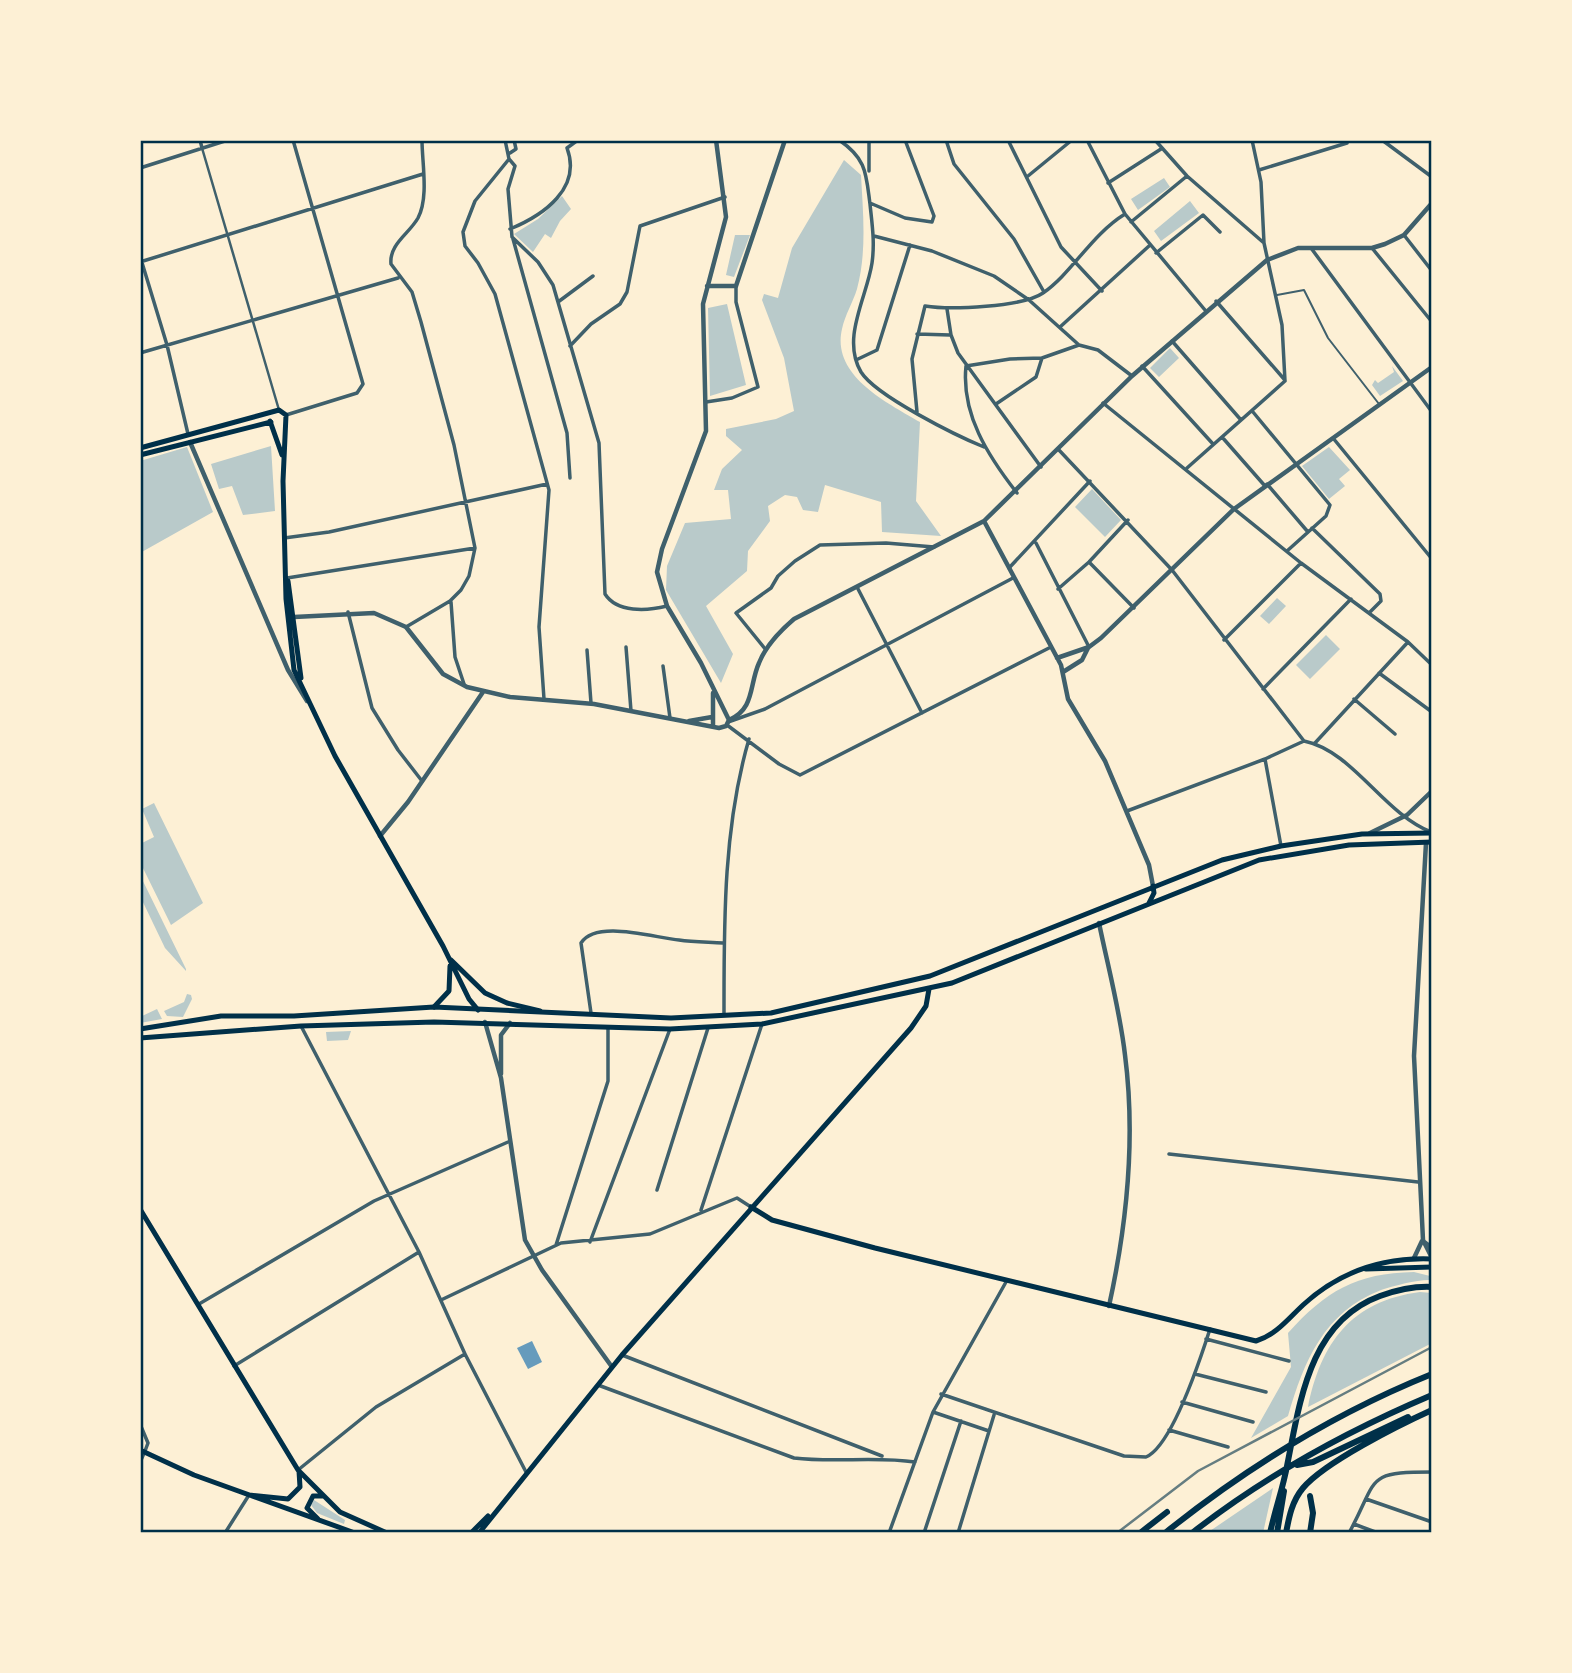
<svg xmlns="http://www.w3.org/2000/svg" width="1572" height="1673" font-family="Jost,sans-serif">
  <style>
    .green { fill: #b9caca }
    .water { fill: #669bbc }
    .lines { fill: none; stroke-linecap: round; stroke-linejoin: round }
    .service { stroke: #3f606c; stroke-width: 2 }
    .pedestrian { stroke: #3f606c; stroke-width: 2.5 }
    .minor { stroke: #3f606c; stroke-width: 3.5 }
    .tertiary { stroke: #3f606c; stroke-width: 4.5 }
    .secondary { stroke: #003049; stroke-width: 5 }
    .primary { stroke: #003049; stroke-width: 5 }
    .trunk { stroke: #003049; stroke-width: 6 }
    .rail { stroke: #657d81; stroke-width: 2.5 }
    .neatline { fill: none; stroke: #003049; stroke-width: 2.5 }
  </style>
  <rect width="100%" height="100%" fill="#fdf0d5"/>
  <path class="green" d="M844,160L861,175C863,213 867,252 857,289C853,302 845,315 842,329C831,376 888,403 920,422L916,501L941,536L882,532L881,502L825,485L818,512L803,510L797,497L785,495L768,506L770,521L748,551L747,571L706,606L733,654L721,683L666,590L667,566L685,523L731,519L728,490H714L722,469L742,450L726,436V429L776,419L794,411L784,358L762,300L764,294L778,298L792,248Z
    M1164,178L1170,187L1138,210L1131,199Z
    M562,196L571,209L560,221L551,238L545,234L533,252L514,234L538,219Z
    M1190,201L1199,213L1161,241L1154,231Z
    M735,235H750L734,277L726,275Z
    M727,304L746,385L710,396L708,308Z
    M1170,348L1179,358L1159,377L1150,368Z
    M1392,366L1403,381L1380,396L1372,385L1375,380L1378,383L1394,372Z
    M271,446L275,511L243,515L232,486L219,489L211,464Z
    M187,447L213,512L140,553V461Z
    M1329,447L1350,470L1339,479L1345,486L1329,499L1302,466Z
    M1092,489L1121,520L1105,537L1075,507Z
    M1277,598L1286,606L1269,624L1260,616Z
    M1326,635L1340,649L1310,679L1296,665Z
    M154,803L203,903L171,925L140,862V844L154,837L142,809Z
    M140,875L186,969V971L165,948L140,896Z
    M187,994L191,995L192,999L183,1017L167,1016L164,1011L184,1002Z
    M157,1009L162,1019L140,1023V1017Z
    M351,1031L348,1040L327,1041L326,1032Z
    M1414,1272L1430,1276L1432,1280C1419,1279 1396,1285 1381,1290C1324,1312 1304,1361 1288,1416L1251,1438L1291,1367L1288,1333C1326,1291 1356,1273 1414,1272Z
    M1420,1292L1432,1293V1343L1308,1407C1321,1343 1351,1301 1420,1292Z
    M1273,1488L1263,1533H1207Z
    M314,1500L345,1520L344,1524L317,1513L311,1505Z"/>
  <path class="water" d="M532,1341L542,1362L528,1369L517,1348Z"/>
  <g class="lines">
    <path class="service" d="M1277,295L1304,290L1328,338L1379,404"/>
    <path class="pedestrian" d="M202,148L279,410"/>
    <path class="minor" d="M200,140L202,148
      M505,140L509,159L475,201L463,232L465,246L478,263L495,294L549,490L539,627L544,699
      M839,140C867,159 866,174 870,204C872,224 875,242 872,263C867,297 841,338 861,372C876,396 957,436 984,447
      M946,140L954,164L1014,239L1044,292
      M1008,140L1061,247L1102,291
      M1087,140L1125,214L1205,310
      M1155,140L1187,176L1264,243
      M1252,140L1261,182L1264,243L1282,325L1285,381
      M1382,140L1432,177
      M510,153L516,149L514,140
      M509,159L515,166L508,189L512,237L538,262L553,285L599,443L605,594C617,613 647,611 667,606
      M140,168L228,140
      M1259,170L1347,143
      M869,171V140
      M1028,176L1072,140
      M1108,183L1161,149
      M870,203L905,218L932,222L934,216L905,140
      M1131,222L1187,176
      M510,229C544,215 582,188 567,148L578,140
      M1404,235L1432,271
      M874,236L932,251L994,276L1029,300L1079,345L1098,350L1132,376
      M513,239L567,433L570,478
      M1311,248L1432,412
      M1372,248L1432,322
      M1156,253L1203,215L1220,232
      M140,256L167,345L188,434
      M140,262L423,174
      M1216,301L1284,379
      M558,302L593,276
      M947,309L951,335L958,353L1041,467
      M1060,327L1149,246
      M917,334L950,335
      M1172,341L1241,420
      M570,346L591,324L620,304L627,292L640,226L725,197
      M140,353L398,278
      M856,360L877,350L910,245
      M1142,366L1213,444
      M706,402L732,398L758,387L736,302V286
      M1103,403L1301,563L1408,642L1432,665
      M996,404L1036,377L1042,358L1079,345
      M917,412L912,359L925,306C950,310 1023,307 1043,293C1072,273 1091,235 1125,214
      M1253,412L1330,505L1326,516L1287,551
      M286,415L357,393L363,384L293,140
      M1222,437L1265,486
      M1333,438L1432,559
      M1058,449L1172,570L1304,741C1353,751 1383,813 1431,832
      M1187,468L1285,381
      M1267,484L1308,532
      M1017,493C988,456 961,414 966,366L1010,359L1042,358
      M1312,528L1380,594L1381,601L1370,612
      M284,538L329,532L547,484
      M1036,543L1089,647
      M1089,562L1134,608
      M1009,568L1090,481
      M287,578L475,548
      M857,587L922,713
      M1058,589L1089,562L1128,520
      M451,602L455,657L464,684
      M348,612L372,708L398,750L422,781
      M406,627L450,601L461,590L469,576L475,548L454,445L421,322L412,292L391,264C389,244 409,234 418,218C429,197 422,163 422,140
      M1224,640L1301,563
      M626,647L631,711
      M587,650L591,703
      M766,650L736,613L771,588L778,576L795,561L820,545L886,543L934,547
      M663,666L670,718
      M1379,673L1432,712
      M1263,689L1351,599
      M1354,699L1395,734
      M728,722L765,709L1013,578
      M727,725L779,764L800,775L1049,648
      M1315,743L1408,642
      M1265,759L1281,846
      M1127,811L1265,759L1304,741
      M591,1013L581,943C596,919 655,938 679,940C693,942 708,942 723,943
      M724,1015C724,924 723,828 749,739
      M301,1026L419,1252L465,1354L526,1472
      M1169,1154L1418,1182
      M657,1190L708,1028
      M701,1210L762,1024
      M590,1242L670,1029
      M556,1245L608,1081V1028
      M441,1300L561,1243L650,1234L737,1198L751,1207
      M199,1304L374,1201L508,1142
      M1206,1339L1289,1361
      M622,1355L882,1456
      M234,1366L419,1252
      M1195,1374L1266,1392
      M598,1385L794,1458C835,1463 874,1456 915,1462
      M941,1394L1124,1456L1146,1457C1172,1446 1201,1357 1210,1329
      M1182,1402L1253,1422
      M933,1412L989,1431
      M140,1424L148,1443L145,1451
      M1169,1430L1228,1447
      M298,1470L376,1407L465,1354
      M1366,1499L1432,1522
      M1354,1524L1378,1533
      M225,1533L249,1495
      M889,1533L933,1412L1006,1282
      M924,1533L961,1421
      M958,1533L994,1415
      M1349,1533C1379,1478 1364,1472 1432,1472"/>
    <path class="tertiary" d="M716,140L726,217L703,304L706,431L662,549L657,572L667,606L701,663L729,720
      M707,286H736L785,140
      M190,442L288,670L307,701
      M984,521L1061,665L1068,699L1105,761L1149,865L1153,886
      M294,617L374,613L406,627L443,674L467,687L510,697L594,704L719,728L726,726L729,720
      M1057,658L1089,647L1101,638L1234,509L1432,367
      M1063,672L1082,660L1088,648
      M729,720C755,709 749,685 759,663C766,645 780,631 794,619L984,521L1132,376L1267,260L1298,248H1372L1385,244L1404,235L1432,203
      M689,721L712,717
      M713,726V693
      M1370,833L1407,815L1432,791
      M380,836L408,802L483,692
      M1426,843L1414,1056L1423,1240L1432,1258
      M1099,923C1108,967 1120,1011 1125,1055C1136,1140 1127,1224 1109,1306
      M485,1022L501,1078L525,1240L542,1270L612,1367
      M501,1074V1035L510,1023
      M1423,1241L1432,1248
      M1414,1258L1422,1241
      M140,1461L144,1452"/>
    <path class="secondary" d="M270,421L282,455
      M140,448L279,410L286,415L283,481L286,599L294,670L335,756L443,946L469,999L478,1010
      M140,455L271,422
      M288,581L301,678
      M451,960L485,993L507,1003L540,1011
      M434,1007L449,991L450,966
      M751,1207L772,1220L875,1248L1256,1341C1276,1335 1288,1319 1303,1305C1340,1271 1383,1257 1432,1259
      M1366,1269L1432,1267
      M471,1533L488,1516
      M479,1533L622,1355L911,1028L926,1006L929,989"/>
    <path class="primary" d="M1149,903L1154,893L1153,886
      M140,1029L221,1016H294L434,1007L671,1018L771,1013L930,976L1222,860L1281,846L1362,834L1432,833
      M140,1038L301,1026L434,1022L670,1029L762,1024L952,983L1259,860L1349,845L1432,842
      M140,1209L298,1470L340,1512L387,1533
      M140,1450L194,1475L355,1533
      M249,1495L288,1499L300,1487L299,1471
      M318,1519L307,1508L313,1496H322"/>
    <path class="trunk" d="M1297,1465L1313,1462L1408,1417
      M1140,1533L1167,1512
      M1165,1533C1246,1468 1335,1413 1432,1374
      M1192,1533C1265,1476 1347,1431 1432,1395
      M1270,1533C1275,1510 1283,1488 1287,1466C1300,1402 1309,1322 1380,1296C1397,1290 1414,1286 1432,1287
      M1277,1533L1284,1491
      M1286,1533C1289,1517 1292,1501 1303,1488C1325,1462 1399,1425 1432,1410
      M1310,1533L1313,1513L1310,1496"/>
    <path class="rail" d="M1117,1533L1198,1471L1432,1347"/>
  </g>
  <rect width="1572" height="1673" fill="none" stroke="#fdf0d5" stroke-width="284"/>
  <rect x="142" y="142" width="1288" height="1389" class="neatline"/>
</svg>
